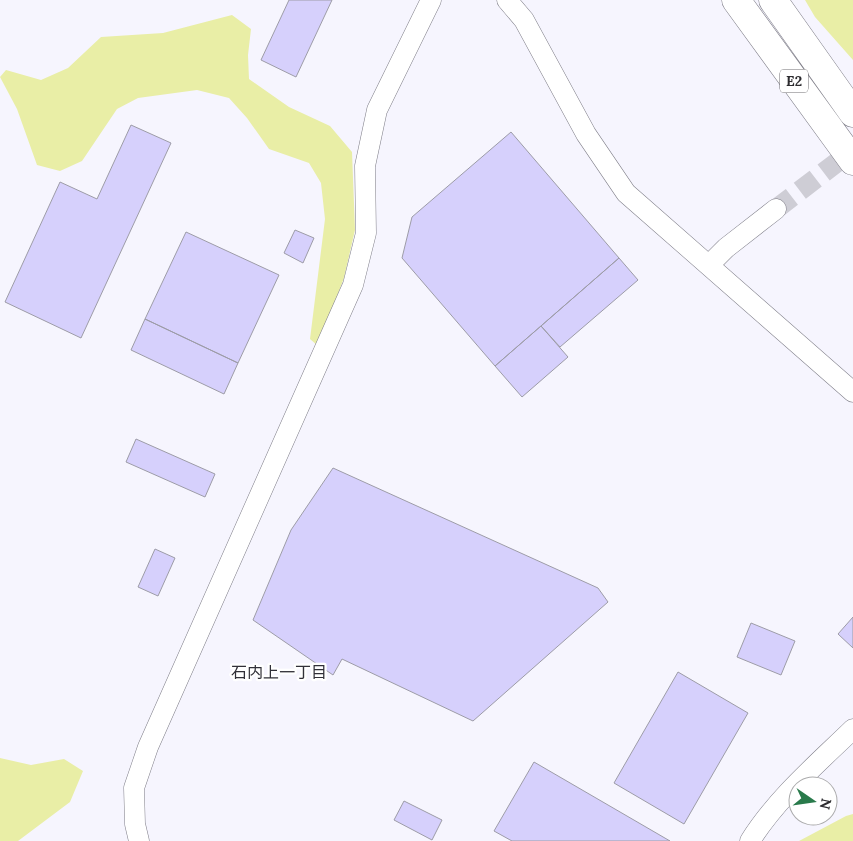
<svg xmlns="http://www.w3.org/2000/svg" width="853" height="841" font-family="Lora,'Noto Sans JP',serif">
  <style>
    .green { fill: #e9eea6 }
    .building { fill: #d6d0fc; stroke: #9d9ca7 }
    .lines { fill: none; stroke-linecap: round; stroke-linejoin: round }
    .minor-tunnel { stroke: #cecdd5; stroke-width: 20; stroke-dasharray: 20 10; stroke-linecap: butt }
    .minor-casing { stroke: #7f7e88; stroke-width: 21 }
    .highway-casing { stroke: #7f7e88; stroke-width: 29 }
    .minor { stroke: #fff; stroke-width: 20 }
    .highway { stroke: #fff; stroke-width: 28 }
    .labels { text-anchor: middle; stroke-width: 4.5; stroke-linejoin: round; paint-order: stroke }
    .shield { fill: #fff; stroke: #6c6b6e; stroke-width: 1 }
    .shield-label { font-size: 14px; font-weight: bold; fill: #2d2c30 }
    .neighbourhood-label { font-size: 16px; fill: #313038; stroke: #fff }
  </style>
  <rect width="100%" height="100%" fill="#f6f5fe"/>
  <path class="green" d="M805,0H853V60L815,17Z
    M232,15L251,29L248,55L249,79L289,107L330,126L352,152L355,230L344,278L318,346L310,339L325,219L321,183L309,163L269,149L247,118L229,98L197,90L138,98L117,109L82,161L60,171L37,165L17,109L0,77L6,70L41,80L68,68L101,37L163,33Z
    M0,758L31,765L64,759L83,771L70,802L18,841H0Z
    M853,814V841H799L846,816Z"/>
  <path class="building" d="M289,0H332L296,77L261,60Z
    M131,125L171,143L81,338L5,302L60,182L97,199Z
    M511,132L619,258L495,366L402,258L412,217Z
    M295,230L314,238L303,263L284,253Z
    M186,232L279,275L238,363L145,319Z
    M619,258L638,280L560,347L541,326Z
    M145,319L238,363L224,394L131,350Z
    M541,326L568,357L522,397L495,366Z
    M136,439L215,474L205,497L126,462Z
    M333,468L598,588L608,602L473,721L342,659L333,675L253,620L291,530Z
    M155,549L175,558L158,596L138,587Z
    M853,617V648L838,634Z
    M751,623L795,641L781,675L737,657Z
    M678,672L748,713L684,824L614,783Z
    M534,762L670,841H512L494,831Z
    M404,801L442,820L432,840L394,820Z"/>
  <g class="lines">
    <path class="minor-tunnel" d="M776,209L853,150"/>
    <g class="minor-casing">
      <path id="minor" d="M507,0L524,20L586,134L626,193L853,392
        M709,265L726,248L776,209
        M139,841L135,824L134,788L148,747L353,285L366,233L365,166L377,110L431,0
        M750,841C777,798 817,764 853,729"/>
    </g>
    <g class="highway-casing">
      <path id="highway" d="M736,0L853,161
        M773,0L853,113"/>
    </g>
    <use href="#minor" class="minor"/>
    <use href="#highway" class="highway"/>
  </g>
  <g class="labels">
    <rect class="shield" x="780" y="69.5" width="28" height="23" rx="4"/>
    <g class="shield-label">
      <text x="794" y="86">E2</text>
    </g>
    <g class="neighbourhood-label">
      <text x="279" y="678">石内上一丁目</text>
    </g>
  </g>
  <g transform="translate(813 801) rotate(103)"><circle r="24" fill="#ffffff" stroke="#ababac"/>
  <path d="M0-4L9 19L0 12L-9 19Z" fill="#297a4b"/>
  <text y="-8" font-size="14" font-weight="bold" text-anchor="middle" fill="#2d2c30">N</text>
  </g>
</svg>
